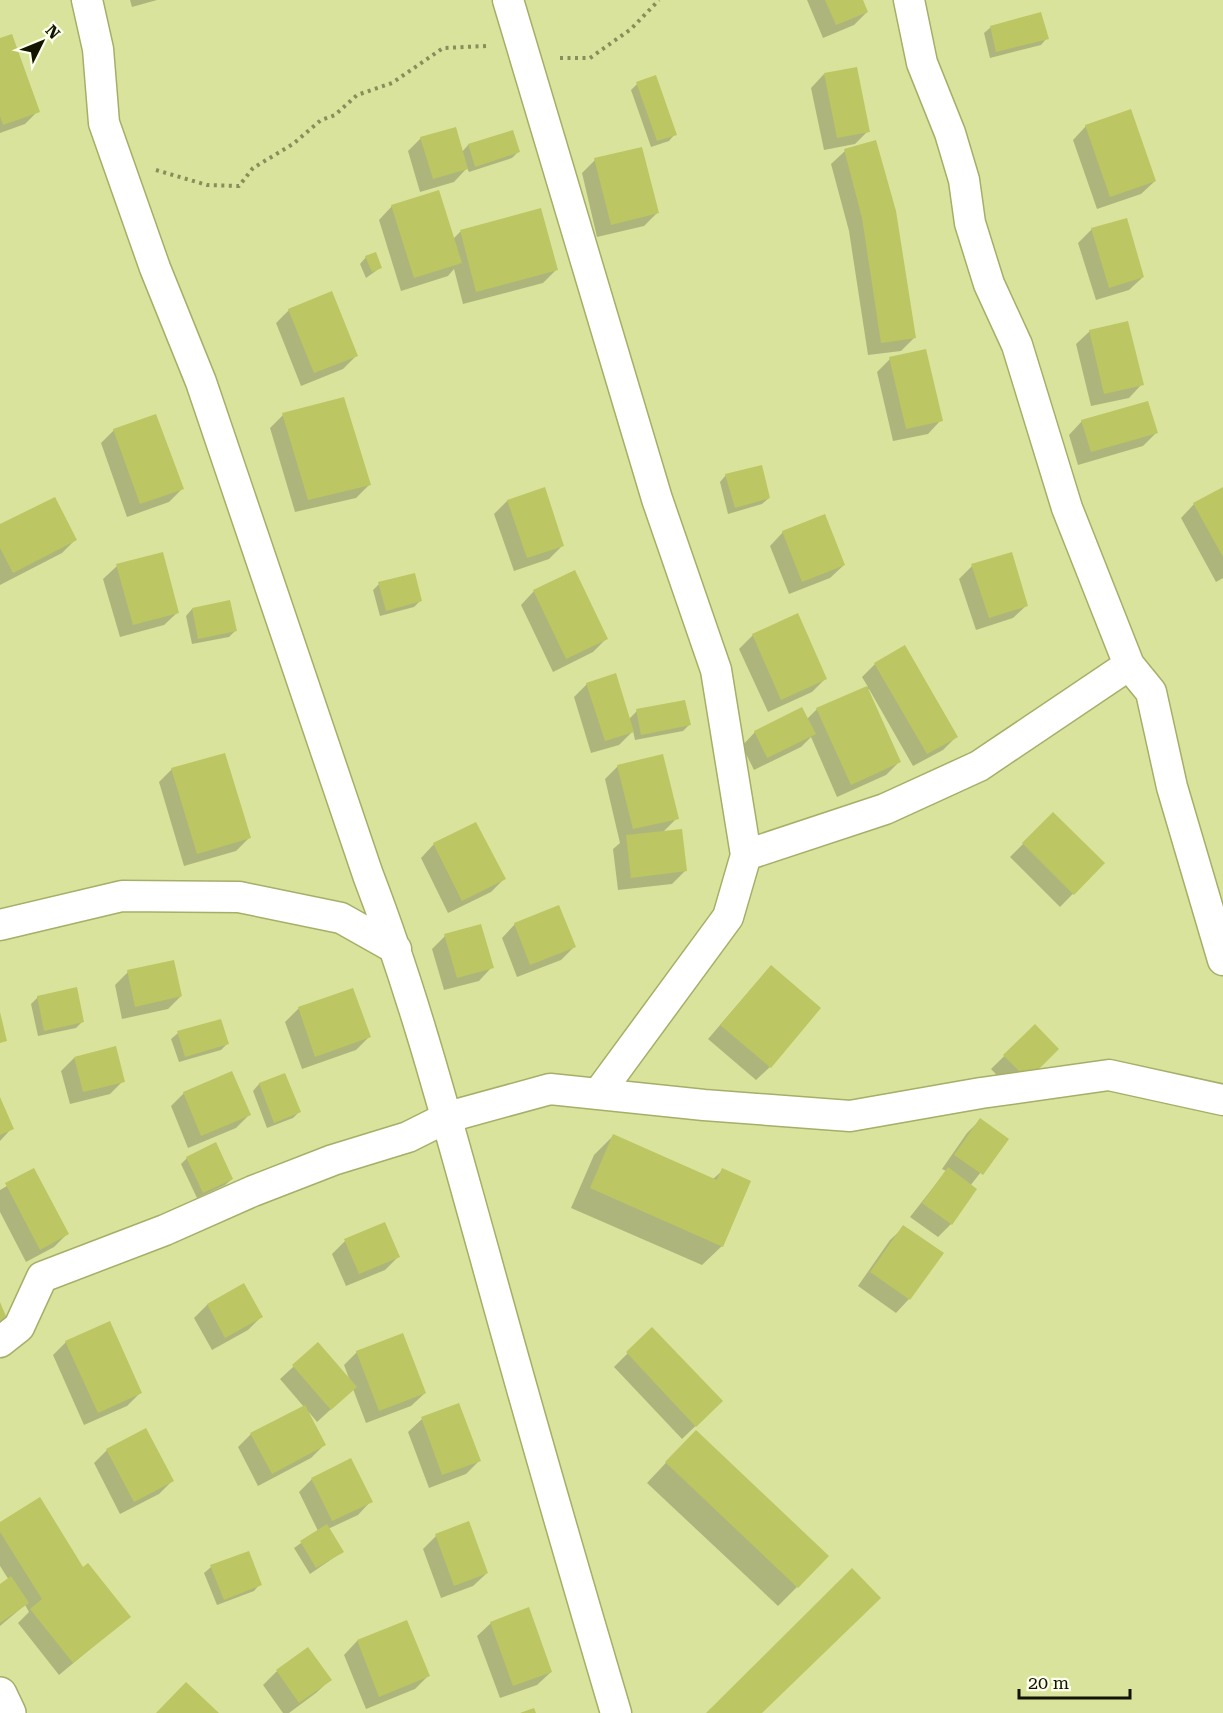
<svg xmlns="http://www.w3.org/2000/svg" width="1223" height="1713" font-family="'Roboto Serif',serif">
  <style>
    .shadow { fill: #0003 }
    .building { fill: #bcc662 }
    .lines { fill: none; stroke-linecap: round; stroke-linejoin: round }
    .minor-casing { stroke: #a6ae68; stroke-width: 33 }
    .primary-casing { stroke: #a6ae68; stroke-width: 36 }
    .path { stroke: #888e5b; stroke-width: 4; stroke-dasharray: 3 4.5; stroke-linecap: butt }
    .minor { stroke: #fff; stroke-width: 30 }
    .primary { stroke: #fff; stroke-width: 33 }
  </style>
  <rect width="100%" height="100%" fill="#dae39b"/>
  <path class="shadow" d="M130,0H157L132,7Z
    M807,0H862L867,12L854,25L823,38Z
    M991,27L1047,38L1041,45L990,58L984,33Z
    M0,40L38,111L25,124L0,133Z
    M824,74L868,131L855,144L824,150L811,88Z
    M637,84L675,134L669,141L651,147L631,90Z
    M1086,126L1155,181L1141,194L1097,209L1073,140Z
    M512,132L518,152L512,158L469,172L467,168L454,182L420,192L408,151L421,138L462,152L468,145Z
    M845,151L915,337L901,351L868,355L849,231L831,164Z
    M595,160L657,213L644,226L597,237L582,173Z
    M392,206L453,239L460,232L540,210L556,270L543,283L463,304L454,269L448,276L401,291L379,220Z
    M1092,229L1143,277L1129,290L1096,300L1078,243Z
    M366,257L380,268L366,278L360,264Z
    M289,310L356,356L343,369L301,386L276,323Z
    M1090,331L1142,384L1129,398L1091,406L1076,344Z
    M890,359L941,420L928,434L893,441L877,372Z
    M283,415L369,485L356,498L295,512L270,428Z
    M1082,421L1156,433L1143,446L1078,465L1069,435Z
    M114,430L182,489L169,502L127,517L101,443Z
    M726,475L769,498L762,504L728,514L720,482Z
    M1223,488V578L1216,582L1181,518L1194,504Z
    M544,489L563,545L549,559L514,571L494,514L507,501Z
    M0,526L75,540L62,553L0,585Z
    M783,532L844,565L830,578L789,594L770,546Z
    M117,566L178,612L164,625L120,637L103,579Z
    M972,566L1027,605L1013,618L976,630L959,579Z
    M379,584L420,601L414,607L380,616L373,590Z
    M534,591L606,639L593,652L553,672L521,605Z
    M192,609L236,630L229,637L192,644L186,616Z
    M753,635L825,679L812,692L768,712L739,649Z
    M875,664L956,737L943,750L913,766L869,689L867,690L899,762L886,775L837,797L811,737L801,747L754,770L742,746L755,732L807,719L817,709L868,687L862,677Z
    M587,684L629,719L637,711L689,725L683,731L635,740L633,731L619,745L591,753L574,697Z
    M618,766L677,818L663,832L685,871L672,884L618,890L613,849L620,843L605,779Z
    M172,769L249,838L236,851L184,866L159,782Z
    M1053,814L1103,863L1060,907L1010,857Z
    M434,844L504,879L491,892L448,913L421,858Z
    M515,924L574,947L561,960L517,977L502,938Z
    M445,936L492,967L479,981L444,990L432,949Z
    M128,972L181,996L168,1009L122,1019L115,985Z
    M758,981L770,1067L756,1080L708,1039Z
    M38,997L82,1022L76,1028L38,1036L31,1004Z
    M299,1008L369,1037L356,1050L302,1069L285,1022Z
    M1035,1026L1057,1049L1013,1092L991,1069Z
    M178,1033L227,1044L221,1050L179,1062L171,1039Z
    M74,1058L123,1081L110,1094L70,1104L61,1071Z
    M284,1075L299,1112L293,1118L267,1128L253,1091L259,1084Z
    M184,1093L249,1115L236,1128L188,1148L171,1106Z
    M0,1101L12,1128L0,1141Z
    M980,1120L1007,1139L970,1186L951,1224L938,1237L910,1217L946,1171L942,1169L967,1133Z
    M613,1136L713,1179L723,1170L722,1246L702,1265L571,1208L594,1155Z
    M187,1158L232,1179L225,1185L197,1198L181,1164Z
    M34,1170L67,1234L54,1247L26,1262L0,1212V1190Z
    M904,1227L942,1254L909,1299L896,1313L858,1286L890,1240Z
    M345,1241L398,1257L385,1270L346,1286L332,1254Z
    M243,1285L261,1317L248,1330L212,1350L194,1318L207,1305Z
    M652,1329L708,1414L682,1439L614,1367Z
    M66,1342L140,1393L127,1406L84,1425L53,1355Z
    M318,1344L350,1381L344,1365L357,1352L425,1393L411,1406L366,1423L353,1389L317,1422L308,1411L324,1445L311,1458L258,1486L238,1447L251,1434L304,1407L280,1379Z
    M422,1419L479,1461L466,1474L429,1488L408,1432Z
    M107,1450L172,1481L159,1494L120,1514L94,1463Z
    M676,1452L797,1587L778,1606L647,1483Z
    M312,1479L371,1501L358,1515L328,1529L342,1552L310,1574L294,1548L318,1531L299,1492Z
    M0,1523L82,1570L129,1617L59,1675L18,1623L29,1612L25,1605L0,1626V1586L9,1580L0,1566Z
    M436,1536L487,1573L473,1586L441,1598L423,1549Z
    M211,1567L260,1584L254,1591L217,1605L204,1573Z
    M406,1622L428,1676L415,1689L366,1709L344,1655L357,1641Z
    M491,1623L551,1672L537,1685L500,1698L477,1636Z
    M308,1650L330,1680L316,1693L289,1713H283L263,1685L276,1672Z"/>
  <path class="building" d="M825,0H863L868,12L836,25Z
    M1041,12L1049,39L996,52L990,26Z
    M12,34L40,112L3,125L0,116V38Z
    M857,67L870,132L837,138L824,73Z
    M656,75L677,135L657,141L636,82Z
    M1131,109L1156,181L1110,197L1085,125Z
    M456,127L468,169L433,179L420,137Z
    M513,130L520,152L475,167L468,144Z
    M876,140L896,211L916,338L881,343L862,218L844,149Z
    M642,147L659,213L611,225L594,158Z
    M439,190L462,263L414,278L391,205Z
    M541,208L558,270L476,292L460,230Z
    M1127,218L1144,277L1109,288L1091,228Z
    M376,252L382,268L372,272L365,256Z
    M332,291L358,356L314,373L288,309Z
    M1128,321L1144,385L1104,394L1089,330Z
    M926,349L943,421L906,429L889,357Z
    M344,397L371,485L308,500L282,413Z
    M1148,401L1158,433L1091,452L1081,420Z
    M156,414L184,489L140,504L113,429Z
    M762,465L770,498L735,508L725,474Z
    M545,487L564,546L527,558L507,500Z
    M1223,487V557L1193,503Z
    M55,497L77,540L13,573L0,548V524Z
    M825,514L845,565L802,582L782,531Z
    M163,552L179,613L133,625L116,564Z
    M1012,552L1028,606L989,618L971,564Z
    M575,570L608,639L566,659L533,590Z
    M415,573L422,601L386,611L378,582Z
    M230,600L237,631L198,639L192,608Z
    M798,613L827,679L781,700L752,634Z
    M905,645L958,737L927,754L874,663Z
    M616,673L634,732L605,741L586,683Z
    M867,686L901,762L851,785L816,708Z
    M685,700L691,725L641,735L636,709Z
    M802,707L816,734L767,758L754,731Z
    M225,753L251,838L197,854L171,768Z
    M663,754L679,819L633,829L617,765Z
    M1053,812L1105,863L1074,895L1022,843Z
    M476,822L506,879L462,901L433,843Z
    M682,829L687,871L631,878L626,835Z
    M559,905L576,947L530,965L514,923Z
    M481,924L494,968L457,978L444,934Z
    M174,960L182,996L135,1007L127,970Z
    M771,965L821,1008L771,1068L720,1025Z
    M77,987L84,1022L44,1031L37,996Z
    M353,988L371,1037L315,1057L298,1007Z
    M0,1012L7,1041L0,1043Z
    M221,1019L229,1044L185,1057L177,1031Z
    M1035,1024L1059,1049L1028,1080L1003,1055Z
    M116,1046L125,1082L83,1092L74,1057Z
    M232,1071L251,1115L201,1136L183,1092Z
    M285,1073L301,1112L274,1123L259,1083Z
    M0,1097L14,1129L0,1135Z
    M980,1118L1009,1139L983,1175L954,1155Z
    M613,1134L717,1180L722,1168L751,1181L723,1247L590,1188Z
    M216,1142L233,1179L203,1193L186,1157Z
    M948,1167L977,1189L952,1225L922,1203Z
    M34,1168L69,1234L40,1250L5,1183Z
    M385,1222L400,1257L359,1274L344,1239Z
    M903,1225L944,1253L910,1300L870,1272Z
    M244,1283L263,1317L225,1338L207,1304Z
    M0,1302L8,1321L0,1324Z
    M110,1321L142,1393L98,1413L65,1341Z
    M652,1327L723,1401L696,1427L626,1352Z
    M403,1333L426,1393L379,1411L356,1351Z
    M318,1342L357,1387L331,1410L292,1365Z
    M459,1403L481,1461L442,1475L421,1417Z
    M305,1405L326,1445L272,1474L250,1433Z
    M146,1428L174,1481L134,1502L106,1449Z
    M696,1430L829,1556L798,1588L665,1462Z
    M351,1458L373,1502L332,1521L311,1478Z
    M40,1497L83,1567L88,1563L131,1617L73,1663L30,1609L42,1599L0,1532V1522Z
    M469,1521L488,1573L454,1586L435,1534Z
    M327,1524L344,1552L316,1568L300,1541Z
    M249,1551L262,1585L224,1600L210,1565Z
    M852,1568L881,1598L762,1713H706Z
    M11,1576L29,1603L0,1623V1584Z
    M529,1607L552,1672L513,1686L490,1622Z
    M407,1620L430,1676L379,1697L357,1640Z
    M308,1647L332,1680L299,1703L276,1670Z
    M186,1682L219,1713H156Z
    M534,1708L536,1713H520Z"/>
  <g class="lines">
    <g class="minor-casing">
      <path id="minor" d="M87,0L98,49L104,123L155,268L201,382L368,875C416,1000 449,1128 485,1256C527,1409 571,1561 616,1713
        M508,0L657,499L716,670L746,855L728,917L598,1094
        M909,0L922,63L950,133L964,180L970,223L989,284L1017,345L1067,508L1129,665
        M746,855L885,809L979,766L1129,665L1151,692L1172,787L1223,960
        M0,925L122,896L239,897L341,918L396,949
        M0,1342L19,1327L42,1277L165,1230L253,1191L333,1160L408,1137L448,1117L550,1089L704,1105L850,1116L981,1093L1109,1075L1223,1100"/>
    </g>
    <g class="primary-casing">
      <path id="primary" d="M0,1694L9,1713"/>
    </g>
    <path class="path" d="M560,58H590L631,29L659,0
      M156,170L207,185L239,186L253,168L293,144L321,120L335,115L357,95L392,83L443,48L486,46"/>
    <use href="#minor" class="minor"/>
    <use href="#primary" class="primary"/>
  </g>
  <g transform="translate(42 42) rotate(47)" stroke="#fcffea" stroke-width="4.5" paint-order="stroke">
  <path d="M0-4.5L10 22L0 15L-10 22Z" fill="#131500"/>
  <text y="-9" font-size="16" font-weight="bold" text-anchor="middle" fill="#131500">N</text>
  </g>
  <path d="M1019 1689v9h111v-9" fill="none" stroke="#131500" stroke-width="3"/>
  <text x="1028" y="1689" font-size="18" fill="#131500" stroke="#fcffea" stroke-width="4.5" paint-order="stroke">20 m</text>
</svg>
